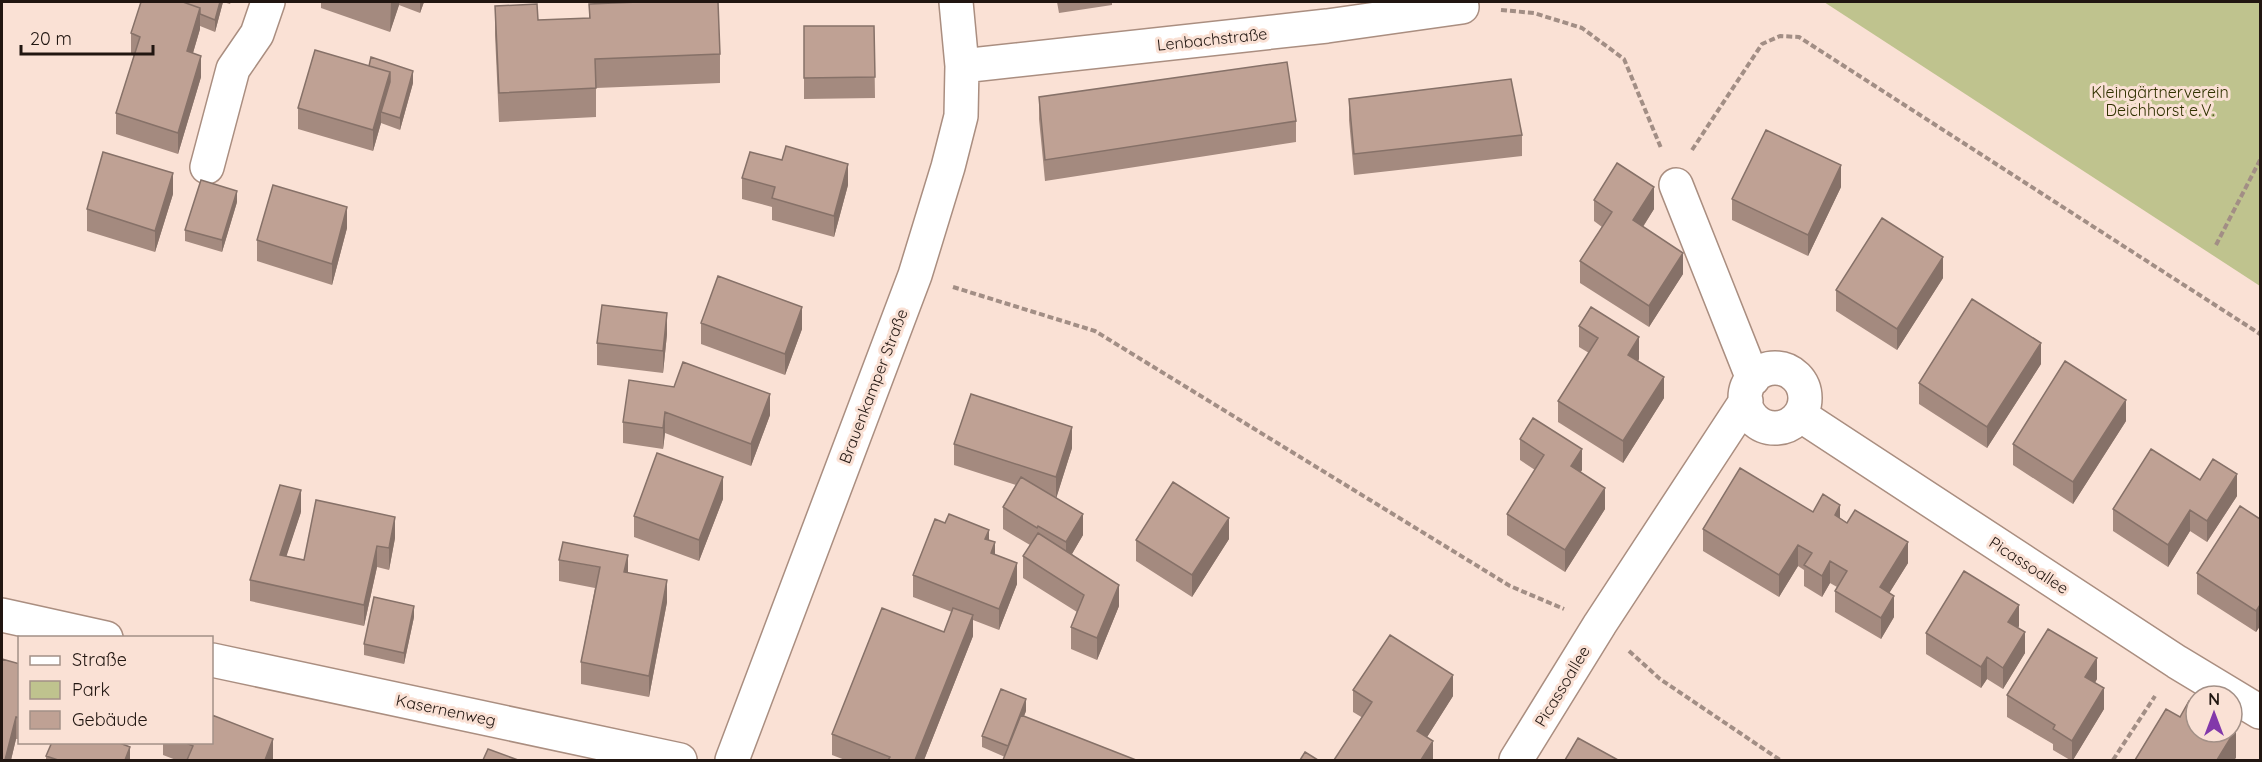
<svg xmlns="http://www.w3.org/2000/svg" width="2262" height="762" font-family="Quicksand,sans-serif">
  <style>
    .green { fill: #bfc38e }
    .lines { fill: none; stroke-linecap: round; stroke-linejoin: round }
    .minor-casing { stroke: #aa8e80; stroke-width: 36 }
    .path { stroke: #a28e85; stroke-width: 4; stroke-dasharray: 6 3; stroke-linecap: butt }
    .minor { stroke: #fff; stroke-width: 33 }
    .wall { fill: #a48a7f }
    .shaded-wall { fill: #867168 }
    .building { fill: #bfa194; stroke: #867168; stroke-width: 1.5 }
    .labels { text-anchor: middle; stroke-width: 6; stroke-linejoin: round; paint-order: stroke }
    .street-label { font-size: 16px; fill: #211611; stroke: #fae1d5 }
    .park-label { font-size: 16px; fill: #303200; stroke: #fae1d5 }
  </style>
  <rect width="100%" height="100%" fill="#fae1d5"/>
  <path class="green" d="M1824,2H2260V286Z"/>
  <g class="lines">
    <g class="minor-casing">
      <path id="minor" d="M962,66L1327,26L1462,7L1461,2
        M207,167L233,69L257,34L268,2
        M1676,185L1753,379
        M1745 398a30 30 0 1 1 60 0a30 30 0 1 1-60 0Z
        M1800,415L2177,662L2260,712
        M2,615L106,638
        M212,660L680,760
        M732,760L915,275L948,167L961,116L962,66L956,2
        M1516,760L1600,624L1746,401"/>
    </g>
    <path class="path" d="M1501,10L1534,13L1582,28L1624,59L1661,148
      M1692,150L1762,44L1780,36L1799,37L2260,334
      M2216,245L2260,160
      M953,287L1095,331L1510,586L1564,609
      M1629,651L1660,679L1780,760
      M2113,760L2155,696"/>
    <use href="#minor" class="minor"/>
  </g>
  <path class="wall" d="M141,2H231L230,4L223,2L215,32L200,26V29L193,53L201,77L178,154L116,134V113L134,56L131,54V33Z
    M321,2H424L420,13L399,5L390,32L321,8Z
    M1057,2H1112V5L1059,13Z
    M589,4L720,54V83L596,88V117L499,122L495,35V6L538,20L589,18Z
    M804,26H874L875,98L804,99Z
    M413,83L400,130L381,123L373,151L298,129V108Z
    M1039,97L1296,121V142L1045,181L1039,119Z
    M1349,99L1522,135V156L1354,175L1349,120Z
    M742,178L848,185L834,237L772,220V207L742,199Z
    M1841,187L1808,256L1732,220V199Z
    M173,194L155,252L87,231V209Z
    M1594,200L1654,209L1643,227L1683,274L1649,327L1580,283V261L1602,227L1594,221Z
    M237,202L222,252L185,241V230Z
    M347,228L332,285L257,261V240Z
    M1943,278L1897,350L1836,311V290Z
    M701,323L802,329L785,375L701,344Z
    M1579,326L1639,359L1638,361L1664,398L1623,463L1558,422V401L1589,353L1579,347Z
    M667,334L663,373L597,365V343Z
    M2041,364L1987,448L1919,404V383Z
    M629,380L770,415L751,466L665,433L663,449L623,443V422Z
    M2126,421L2073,504L2013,465V444Z
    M1520,439L1582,470L1580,472L1605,509L1565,572L1507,535V514L1535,470L1520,460Z
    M954,444L1072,448L1056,498L1083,535L1072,554L1119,606L1097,660L1071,649V627L1077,612L1023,578V556L1030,545L1003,529V507L1016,485L954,465Z
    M2200,480L2237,496L2207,542L2190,531L2168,567L2113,531V509Z
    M723,499L699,561L634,537V516Z
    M301,512L286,556L304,560L395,538L389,570L377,567L364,626L250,601V580Z
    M1813,512L1840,518L1908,563L1889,593L1894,617L1881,639L1835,612V591L1837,587L1830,583L1822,597L1804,586V570L1798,566L1779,597L1703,551V529Z
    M2260,519V626L2256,632L2197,594V573Z
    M1229,539L1192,597L1136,561V540Z
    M989,540L995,554L1017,584L999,630L973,620V636L924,760H845L832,755V734L944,632L952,612L913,597V575Z
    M559,560L628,572L667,602L649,697L581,684V662L595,588L559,581Z
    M414,617L404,664L364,655V644Z
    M2019,626L2018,628L2025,653L2003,689L1987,679L1981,688L1926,654V633Z
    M20,664V739H16L11,760H2Z
    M2097,679L2095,683L2104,709L2073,760H2070L2053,750V744L2007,717V695Z
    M1353,690L1453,696L1427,737L1433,760L1353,712Z
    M1026,711L1005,757L982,747V736Z
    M163,742H212L273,760H176L163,755Z
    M46,756L130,760H46Z"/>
  <path class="shaded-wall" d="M220,2H223L215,32V20Z
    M391,2H399V5L390,32Z
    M420,2H424L420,13Z
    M200,8V29L187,73V51Z
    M201,56V77L178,154V133Z
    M413,71V83L400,130V118Z
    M390,72V93L381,112V123L373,151V130Z
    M848,164V185L834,237V216Z
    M1841,165V187L1808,256V235Z
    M173,173V194L155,252V231Z
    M1654,187V209L1633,242V220Z
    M237,191V202L222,252V240Z
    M347,207V228L332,285V264Z
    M1683,253V274L1649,327V306Z
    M1943,257V278L1897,350V329Z
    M802,307V329L785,375V354Z
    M667,313V334L663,373V351Z
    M1639,337V359L1628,376V355Z
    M2041,343V364L1987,448V427Z
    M1664,377V398L1623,463V441Z
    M770,394V415L751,466V444Z
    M2126,400V421L2073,504V482Z
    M665,412V433L663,449V428Z
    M1072,427V448L1056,499V477Z
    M1582,449V470L1571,488V466Z
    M2237,474V496L2207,542V521Z
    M723,477V499L699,561V540Z
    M1605,488V509L1565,572V550Z
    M301,490V512L280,576V555Z
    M1840,505V526L1835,515Z
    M2190,510V531L2168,567V545Z
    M1083,514V535L1066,564V542Z
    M395,517V538L389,570V548Z
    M1229,518V539L1192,597V575Z
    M989,530V551L985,539Z
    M995,542V564L991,553Z
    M1908,542V563L1880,608V587Z
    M1798,545V566L1779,597V575Z
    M377,546V567L364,626V605Z
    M628,555V576L624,572Z
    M1830,561V583L1822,597V576Z
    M1017,563V584L999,630V609Z
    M667,580V602L649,697V676Z
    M1119,585V606L1097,660V638Z
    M1894,596V617L1881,639V618Z
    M2019,605V626L2008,643V622Z
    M2260,605V626L2256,632V611Z
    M414,606V617L404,664V653Z
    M973,615V636L924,760H915Z
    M2025,632V653L2003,689V668Z
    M1987,657V679L1981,688V667Z
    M2097,658V679L2085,698V677Z
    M1453,675V696L1417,753V731Z
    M2104,688V709L2073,760H2072V741Z
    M1026,699V711L1008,758V746Z
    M16,717V739L11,760H5Z
    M2236,729V758L2234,760H2217Z
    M273,739V760H265Z
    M1433,741V760H1421Z
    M130,747V760H125Z"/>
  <path class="building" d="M141,2H183L200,8L187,51L201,56L178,133L116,113L140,37L131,33Z
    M183,2H220L215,20L200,14V8Z
    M639,2H718L720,54L595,59L596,88L499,93L495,6L537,4L538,20L590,18L589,4Z
    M804,26H874L875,77L804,78Z
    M315,50L390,72L373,130L298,108Z
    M371,57L413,71L400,118L381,112L390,82V72L369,66Z
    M1287,62L1296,121L1045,160L1039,97Z
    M1511,79L1522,135L1354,154L1349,99Z
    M1766,130L1841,165L1808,235L1732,199Z
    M786,146L848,164L834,216L772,198L775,187L742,178L750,152L782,160Z
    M103,152L173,173L155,231L87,209Z
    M1617,163L1654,187L1633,220L1683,253L1649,306L1580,261L1612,212L1594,200Z
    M201,180L237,191L222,240L185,230Z
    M273,185L347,207L332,264L257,240Z
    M1882,218L1943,257L1897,329L1836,290Z
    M718,276L802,307L785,354L701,323Z
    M1972,299L2041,343L1987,427L1919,383Z
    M602,305L667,313L663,351L597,343Z
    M1591,307L1639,337L1628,355L1664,377L1623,441L1558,401L1598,338L1579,326Z
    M2065,361L2126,400L2073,482L2013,444Z
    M683,362L770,394L751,444L665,412L663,428L623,422L629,380L674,387Z
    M971,394L1072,427L1056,477L954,444Z
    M1533,418L1582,449L1571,466L1605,488L1565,550L1507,514L1544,455L1520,439Z
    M2151,449L2200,480L2213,459L2237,474L2207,521L2190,510L2168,545L2113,509Z
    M657,453L723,477L699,540L634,516Z
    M1740,468L1813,512L1823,494L1840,505L1835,515L1847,523L1855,510L1908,542L1880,587L1894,596L1881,618L1835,591L1847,571L1830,561L1822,576L1804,565L1812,553L1798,545L1779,575L1703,529Z
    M1021,477L1083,514L1066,542L1038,526L1037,528L1003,507Z
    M1173,482L1229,518L1192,575L1136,540Z
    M280,485L301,490L280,555L304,560L316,500L395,517L389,548L377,546L364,605L250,580Z
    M2240,506L2260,519V605L2256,611L2197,573Z
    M949,514L989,530L985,539L995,542L991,553L1017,563L999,609L913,575L935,519L945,523Z
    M1038,533L1119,585L1097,638L1071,627L1084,595L1023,556Z
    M563,542L628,555L624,572L667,580L649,676L581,662L600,567L559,560Z
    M1964,571L2019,605L2008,622L2025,632L2003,668L1987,657L1981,667L1926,633Z
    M374,597L414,606L404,653L364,644Z
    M882,608L944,632L953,608L973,615L915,760H888L890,757L832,734Z
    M2048,629L2097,658L2085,677L2104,688L2072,741L2053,729L2055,725L2007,695Z
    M1390,635L1453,675L1417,731L1433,741L1421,760H1334L1372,702L1353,690Z
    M2,659L20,664V718L16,717L5,760H2Z
    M1001,689L1026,699L1008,746L982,736Z
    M2189,701L2196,705V732H2232V727L2236,729L2217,760H2135L2166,709L2180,717Z
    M212,715L273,739L265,760H187L193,746L184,742H212Z
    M1021,715L1136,760H1003Z
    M1578,738L1618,760H1565Z
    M52,742H117L130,747L125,760H58L46,756Z
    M488,749L518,760H483Z
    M1305,752L1318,760H1300Z"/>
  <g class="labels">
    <g class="street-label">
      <text transform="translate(1212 39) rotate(-6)" y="6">Lenbachstraße</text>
      <text transform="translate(873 386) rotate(-69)" y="6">Brauenkamper Straße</text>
      <text transform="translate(2029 565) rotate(33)" y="6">Picassoallee</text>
      <text transform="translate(1562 686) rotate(-59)" y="6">Picassoallee</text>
      <text transform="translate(446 710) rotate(12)" y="6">Kasernenweg</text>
    </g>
    <g class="park-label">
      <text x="2160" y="98">Kleingärtnerverein<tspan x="2160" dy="18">Deichhorst e.V.</tspan></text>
    </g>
  </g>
  <rect width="2262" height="762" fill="none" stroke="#211611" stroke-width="6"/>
  <rect x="18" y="636" width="195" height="108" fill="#fae1d5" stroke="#a39087" stroke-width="1.5"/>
  <rect x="30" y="656" width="30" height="9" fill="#ffffff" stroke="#a39087" stroke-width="1.5"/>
  <text x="72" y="666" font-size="18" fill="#211611">Straße</text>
  <rect x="30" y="681" width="30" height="18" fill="#bfc38e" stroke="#a39087" stroke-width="1.5"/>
  <text x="72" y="696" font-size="18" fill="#211611">Park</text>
  <rect x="30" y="711" width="30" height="18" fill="#bfa194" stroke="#a39087" stroke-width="1.5"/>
  <text x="72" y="726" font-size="18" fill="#211611">Gebäude</text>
  <g transform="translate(2214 714)"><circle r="28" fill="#fae1d5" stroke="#a39087" stroke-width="1.5"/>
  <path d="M0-4.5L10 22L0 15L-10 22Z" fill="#8238aa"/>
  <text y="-9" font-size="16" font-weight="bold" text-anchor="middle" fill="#211611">N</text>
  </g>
  <path d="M21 45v9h132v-9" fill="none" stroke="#211611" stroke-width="3"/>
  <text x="30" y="45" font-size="18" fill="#211611" stroke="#fae1d5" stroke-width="4.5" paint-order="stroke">20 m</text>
</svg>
